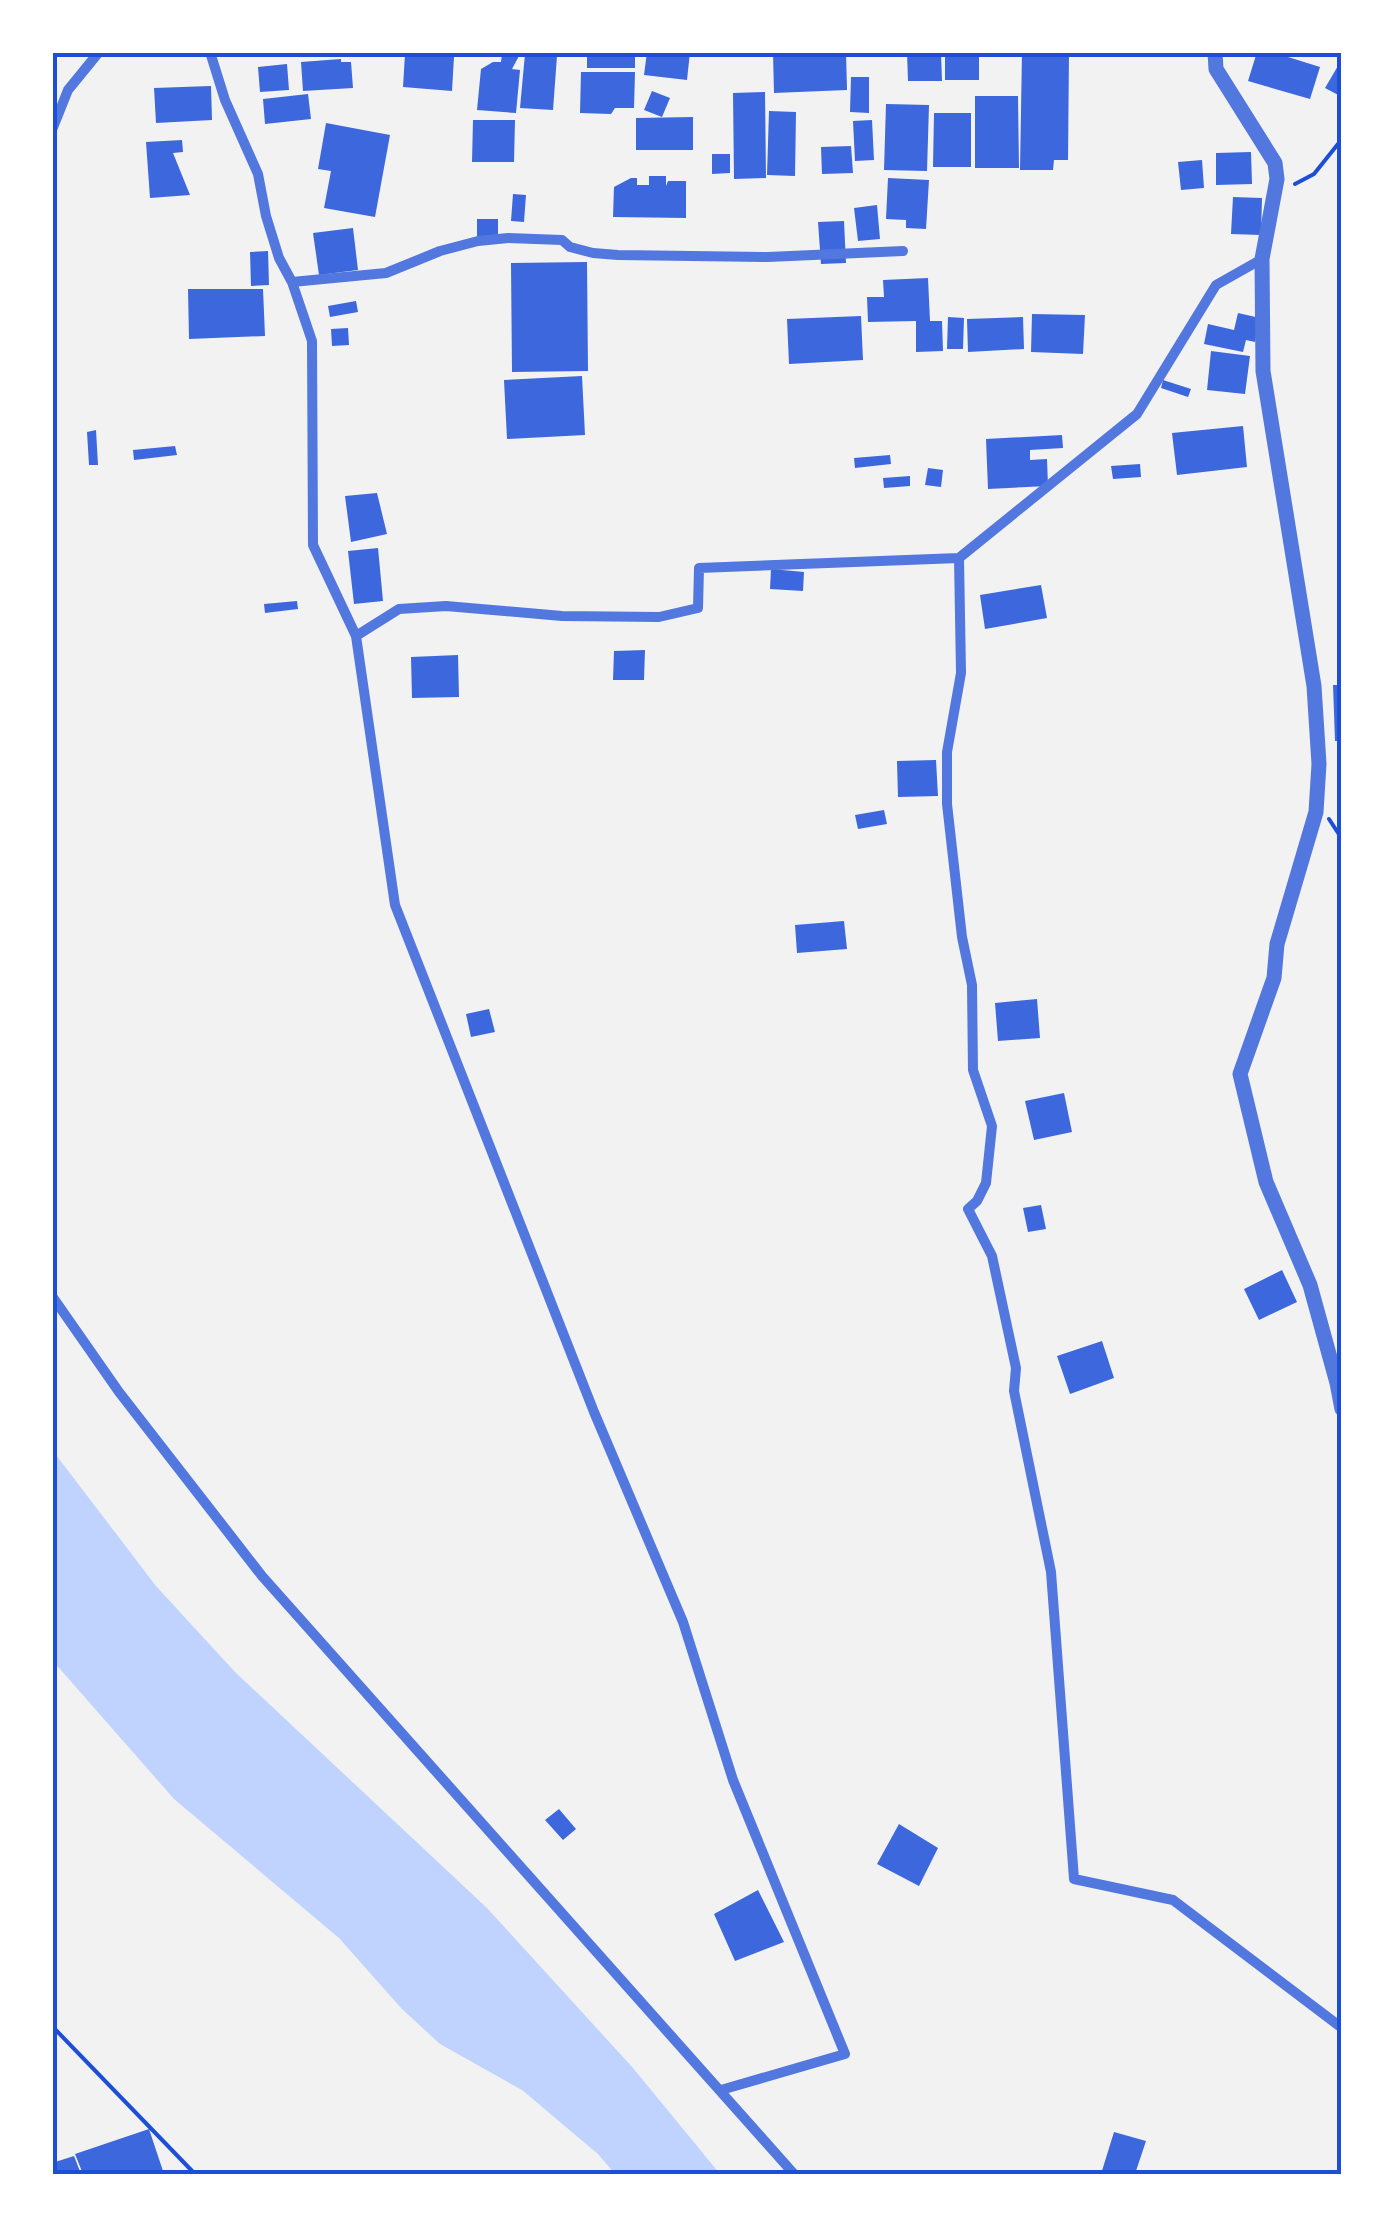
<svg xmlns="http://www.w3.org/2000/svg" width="1394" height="2227" font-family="Quicksand,sans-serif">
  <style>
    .water { fill: #bfd3fe }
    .building { fill: #3d67dc }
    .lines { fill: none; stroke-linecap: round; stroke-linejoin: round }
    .path { stroke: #1d4ed8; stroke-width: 4 }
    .minor { stroke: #5277de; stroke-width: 10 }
    .tertiary { stroke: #5277de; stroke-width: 15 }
    .neatline { fill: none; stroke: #1d4ed8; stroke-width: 4 }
  </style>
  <rect width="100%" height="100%" fill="#f2f2f2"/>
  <path class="water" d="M53,1451L156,1586L235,1672L487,1908L633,2068L720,2174H615L598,2154L522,2090L440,2044L401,2008L339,1938L174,1799L53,1661Z"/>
  <path class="building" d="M587,52H635V68H587Z
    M647,52H690L687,80L644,75Z
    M773,52H846L847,90L774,93Z
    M907,52H941L942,81H908Z
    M945,52H979V80H945Z
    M1022,52H1069L1068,160H1054L1053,170H1020Z
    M1257,52H1272L1320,67L1310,99L1248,81Z
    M405,54L454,57L452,91L403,87Z
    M502,54L519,56L512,69L520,70L516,113L477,110L481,69L493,62H501Z
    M525,54L557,56L553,110L520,108Z
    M341,59V62H351L353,88L303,91L301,62Z
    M1342,59V97L1325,88Z
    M287,64L289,90L260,92L258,67Z
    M581,72H635L634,108H615L611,114L580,113Z
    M851,77H869V113L850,112Z
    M211,86L212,120L156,123L154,88Z
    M652,91L670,98L662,117L644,110Z
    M765,92L766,178L734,179L733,93Z
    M308,94L311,119L265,124L263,99Z
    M975,96H1018L1019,168H975Z
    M886,104L929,105L927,171L884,170Z
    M769,111L796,112L795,176L767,175Z
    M934,113H971V167H933Z
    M693,117V150H636V118Z
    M473,120H515L514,162H472Z
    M872,120L874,160L855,161L853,121Z
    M326,123L390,135L375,217L324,208L331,171L318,169Z
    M182,140L183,152L173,153L190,195L150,198L146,142Z
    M851,146L853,173L822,174L821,147Z
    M1251,152L1252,184L1216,185V153Z
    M712,154H730V173L712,174Z
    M1202,160L1204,188L1181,190L1178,162Z
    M649,176H666V186L668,181H686V218L613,217L614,187L631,178H637V185H649Z
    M888,178L929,180L926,229L906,228V220L886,219Z
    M513,194L526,195L524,222L511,221Z
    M1233,197L1262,198L1261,235L1231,234Z
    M877,205L880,239L858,241L854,208Z
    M477,219H498V236H477Z
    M844,221L846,263L821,264L818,222Z
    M353,228L358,270L319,275L313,233Z
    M268,251L269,285L251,286L250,252Z
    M587,262L588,371L512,372L511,263Z
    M928,278L930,321H942L943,351L916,352V321L868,322L867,297H884L883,280Z
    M188,289H263L265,336L189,339Z
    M356,301L358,312L330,317L328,306Z
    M1238,313L1260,318L1255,342L1246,340L1243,352L1204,344L1208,324L1234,330Z
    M1032,314L1085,315L1083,354L1031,352Z
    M861,316L863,360L789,364L787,319Z
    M948,317L964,318L963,349H947Z
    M1023,317L1024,349L968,352L967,319Z
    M348,328L349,345L332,346L331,329Z
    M1211,351L1250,356L1245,394L1207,390Z
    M582,376L585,435L507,439L504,380Z
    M1163,380L1191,389L1188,397L1161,388Z
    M1243,426L1247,467L1177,475L1172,433Z
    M96,430L98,465H89L87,432Z
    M1062,435L1063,448L1030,450V460L1047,459L1048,486L988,489L986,439Z
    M175,446L177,455L134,460L133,450Z
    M890,455L891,464L855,468L854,458Z
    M1140,464L1141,477L1113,479L1111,466Z
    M928,468L943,470L941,487L925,485Z
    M910,476V486L884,488L883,478Z
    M377,493L387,534L351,542L345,496Z
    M378,548L383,601L354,604L348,551Z
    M771,569L804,572L803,591L770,589Z
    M1041,585L1047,618L985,629L980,595Z
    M297,601L298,609L265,613L264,604Z
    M645,650L644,680H613L614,651Z
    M458,655L459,697L412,698L411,657Z
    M1333,685H1342V741H1335Z
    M936,760L938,796L898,797L897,761Z
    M884,810L887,824L858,829L855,815Z
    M844,921L847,949L797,953L795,925Z
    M1037,999L1040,1038L998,1041L995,1003Z
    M489,1009L495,1032L471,1037L466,1014Z
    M1064,1093L1072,1132L1034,1140L1025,1101Z
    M1041,1205L1046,1229L1028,1232L1023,1208Z
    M1282,1270L1297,1302L1259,1320L1244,1289Z
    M1102,1341L1114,1378L1070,1394L1057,1356Z
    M559,1809L576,1829L563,1840L545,1820Z
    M899,1824L938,1848L919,1886L877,1864Z
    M758,1890L784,1942L735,1961L714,1914Z
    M149,2129L164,2174H83L75,2154Z
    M1114,2132L1146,2141L1135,2174H1101Z
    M74,2156L81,2174H52V2163Z"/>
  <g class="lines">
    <path class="path" d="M1295,184L1314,174L1342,139
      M1329,819L1342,839
      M52,2026L195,2174"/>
    <path class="minor" d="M210,52L225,100L258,174L266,216L279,258L292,282L312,341L313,545L356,636
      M52,130L68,90L99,52
      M292,282L386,273L440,251L478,241L508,238L562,240L570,247L593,253L618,255L768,257L903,251
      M959,558L961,673L947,752V804L962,937L972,985L973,1070L992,1126L986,1183L977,1201L968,1209L992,1256L1016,1368L1014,1391L1051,1572L1074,1879L1173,1900L1342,2028
      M52,1296L119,1392L262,1576L794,2174
      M721,2090L845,2054L733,1780L683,1622L594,1412L395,905L356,636L399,609L446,606L562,616L659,617L698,608L699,568L959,558L1137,414L1216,285L1262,259"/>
    <path class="tertiary" d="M1215,52L1216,69L1275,163L1277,179L1262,259L1263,371L1314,686L1319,764L1316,812L1277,944L1274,978L1240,1074L1266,1182L1310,1285L1337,1383L1342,1409"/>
  </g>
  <rect width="1394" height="2227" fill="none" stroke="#ffffff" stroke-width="110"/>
  <rect x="55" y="55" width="1284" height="2117" class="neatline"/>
</svg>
